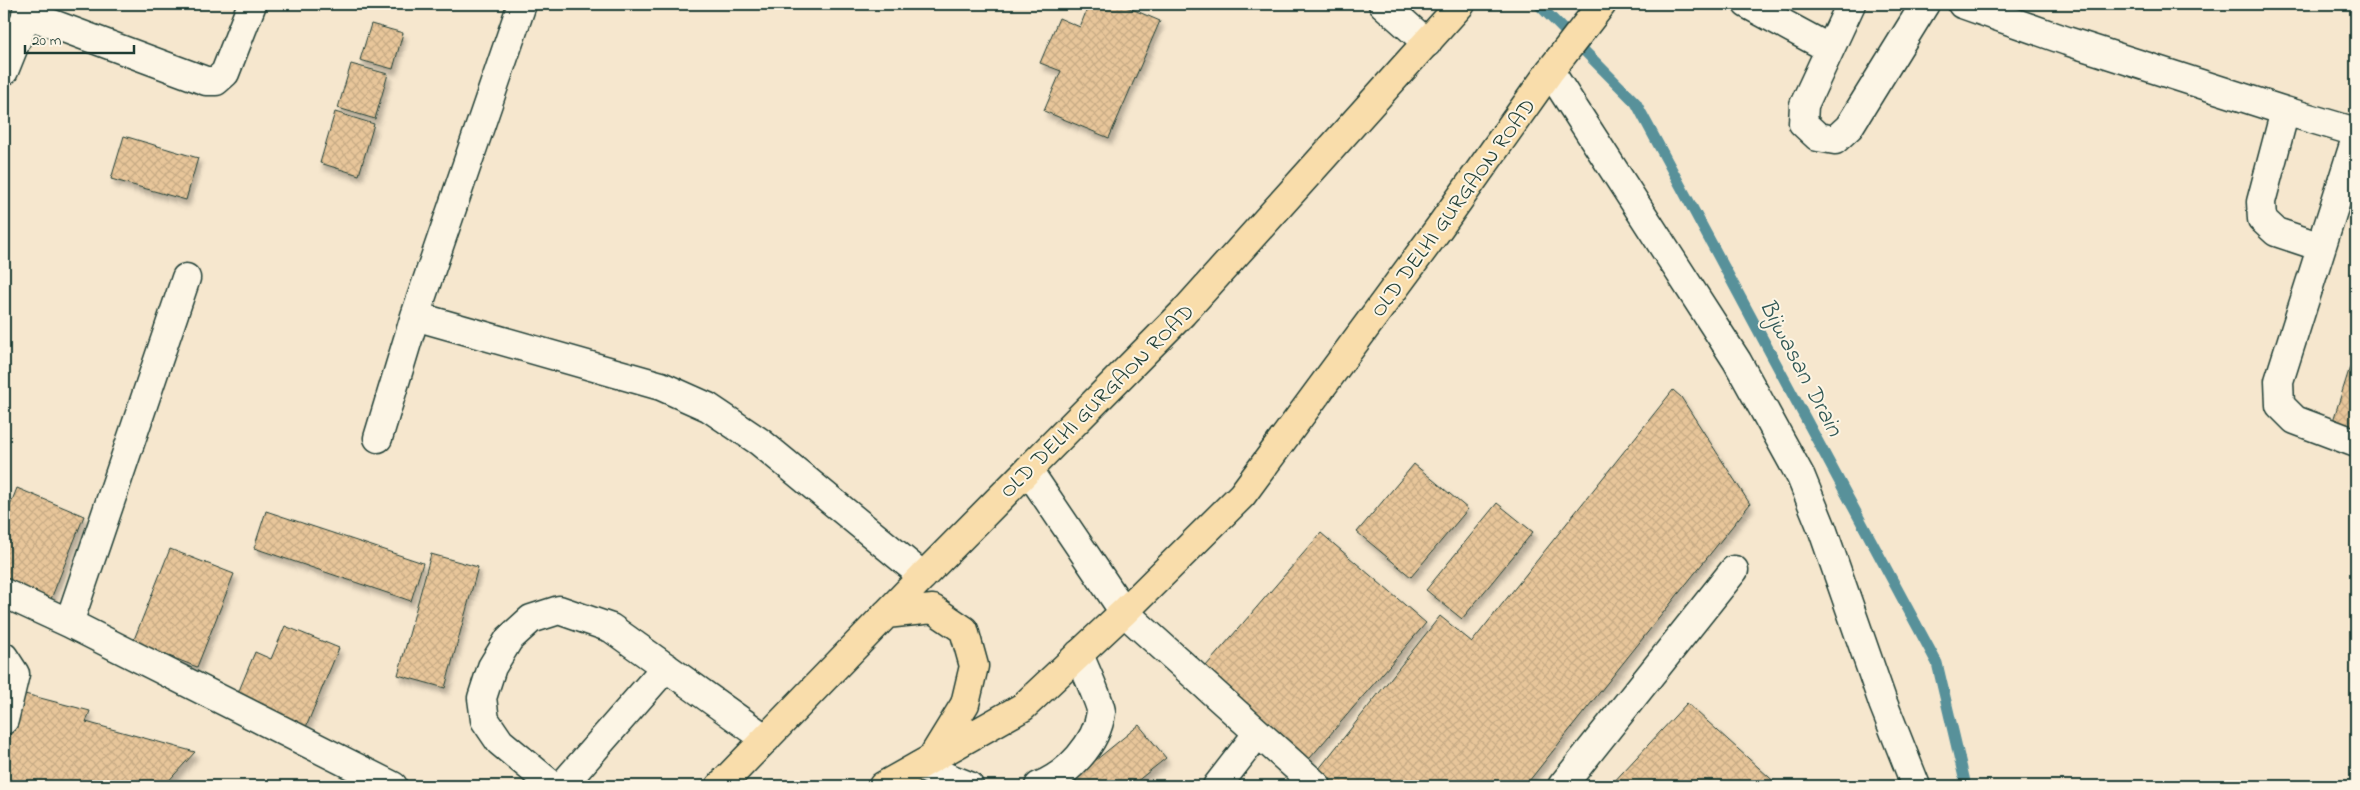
<svg xmlns="http://www.w3.org/2000/svg" width="2360" height="790" font-family="'Indie Flower',sans-serif">
  <style>
    .lines { fill: none; stroke-linecap: round; stroke-linejoin: round }
    .stream { stroke: #58919a; stroke-width: 11 }
    .building { fill: url(#building-cross-hatch); stroke: #1f3d34; filter: url(#shadow) }
    .minor-casing { stroke: #1f3d34; stroke-width: 31 }
    .major-casing { stroke: #1f3d34; stroke-width: 31 }
    .minor { stroke: #fcf5e5; stroke-width: 28 }
    .major { stroke: #f9ddab; stroke-width: 28 }
    .labels { text-anchor: middle; stroke-width: 4; stroke-linejoin: round; paint-order: stroke }
    .street-label { font-size: 22px; fill: #1f3d34; stroke: #fcf5e5 }
    .water-label { font-size: 24px; font-style: italic; fill: #325956; stroke: #fcf5e5 }
  </style>
  <defs>
    <pattern id="building-cross-hatch" width="8" height="8" patternUnits="userSpaceOnUse" patternTransform="scale(1.25)"><rect width="8" height="8" fill="#e8c69a"/><path d="M0 0l8 8M0 8l8-8" fill="none" stroke="#c7ab85"/></pattern>
    <filter id="shadow"><feDropShadow dx="3" dy="5.5" stdDeviation="2.5" flood-color="#0004"/></filter>
  </defs>
  <rect width="100%" height="100%" fill="#f6e7ce"/>
  <filter id="ink" filterUnits="userSpaceOnUse"><feTurbulence type="fractalNoise" baseFrequency=".02" numOctaves="2"/><feDisplacementMap in="SourceGraphic" scale="10" xChannelSelector="R" yChannelSelector="G"/><feConvolveMatrix kernelMatrix="1 2 1 2 8 2 1 2 1" color-interpolation-filters="sRGB"/></filter>
  <g filter="url(#ink)">
    <g class="lines">
      <path class="stream" d="M1538,4L1636,103L1937,663L1966,786"/>
    </g>
    <path class="building" d="M1089,4H1120L1160,21L1109,138L1044,111L1061,71L1040,63L1059,18L1080,27Z
      M371,24L403,33L393,69L360,60Z
      M351,64L388,74L375,119L338,108Z
      M335,112L374,124L359,175L320,163Z
      M124,136L198,158L186,200L111,179Z
      M2356,348V431L2332,424Z
      M1673,390L1681,397L1750,504L1525,786H1320L1311,779L1440,616L1472,642Z
      M1414,464L1468,509L1411,577L1357,532Z
      M17,488L84,516L51,599L4,580V521Z
      M1497,503L1533,532L1462,619L1426,590Z
      M266,511L423,563L411,601L254,548Z
      M1321,533L1426,623L1304,765L1199,674Z
      M170,549L234,574L197,667L133,642Z
      M431,554L478,567L445,688L398,675Z
      M285,626L339,648L306,727L236,698L255,652L271,659Z
      M21,693L90,711L86,722L195,752L164,786H4V757Z
      M1687,703L1779,786H1610Z
      M1139,725L1166,758L1131,786H1064Z"/>
    <g class="lines">
      <g class="minor-casing">
        <path id="minor" d="M1383,4L1427,43
          M1747,4L1830,49
          M1851,4L1804,105L1803,123L1818,137L1835,140L1849,127L1925,4
          M1962,4L2067,41L2285,111L2356,132
          M26,14L206,81H216L225,73L252,4
          M4,71L31,4
          M1550,71L1737,361L1801,477L1823,531L1883,703L1916,786
          M2285,111L2261,202L2262,219L2276,232L2321,247
          M2356,138L2279,381L2280,405L2295,420L2356,443
          M415,316L661,386L708,407L760,442L923,576
          M378,438L415,316L522,4
          M1028,470L1124,612L1317,786
          M4,593L69,623L393,786
          M69,623L186,278
          M4,657L15,674L4,720
          M919,766L969,786
          M553,786L500,742L485,720L482,698L492,667L509,639L531,619L559,610L611,628L766,739
          M562,786L666,667
          M1039,786C1067,775 1097,744 1101,712C1101,704 1083,665 1079,654
          M1217,786L1258,733
          M1562,786L1734,570"/>
      </g>
      <g class="major-casing">
        <path id="major" d="M886,614L933,609L964,630L974,666L965,704L933,756
          M720,786L923,576L1183,313L1461,4
          M883,786L1023,707L1124,612L1242,495L1439,228L1550,71L1602,4"/>
      </g>
      <use href="#minor" class="minor"/>
      <use href="#major" class="major"/>
    </g>
  </g>
  <g class="labels">
    <g class="street-label">
      <text transform="translate(1452 207) rotate(-54)" y="8">OLD DELHI GURGAON ROAD</text>
      <text transform="translate(1096 400) rotate(-45)" y="8">OLD DELHI GURGAON ROAD</text>
    </g>
    <g class="water-label">
      <text transform="translate(1802 367) rotate(62)" y="8">Bijwasan Drain</text>
    </g>
  </g>
  <rect width="2360" height="790" fill="none" stroke="#fcf5e5" stroke-width="20"/>
  <rect x="10" y="10" width="2340" height="770" fill="none" stroke="#1f3d34" stroke-width="2" filter="url(#ink)"/>
  <path d="M25 45v8h109v-8" fill="none" stroke="#1f3d34" stroke-width="2.5"/>
  <text x="32" y="45" font-size="15" fill="#1f3d34" stroke="#fcf5e5" stroke-width="4" paint-order="stroke">20 m</text>
</svg>
